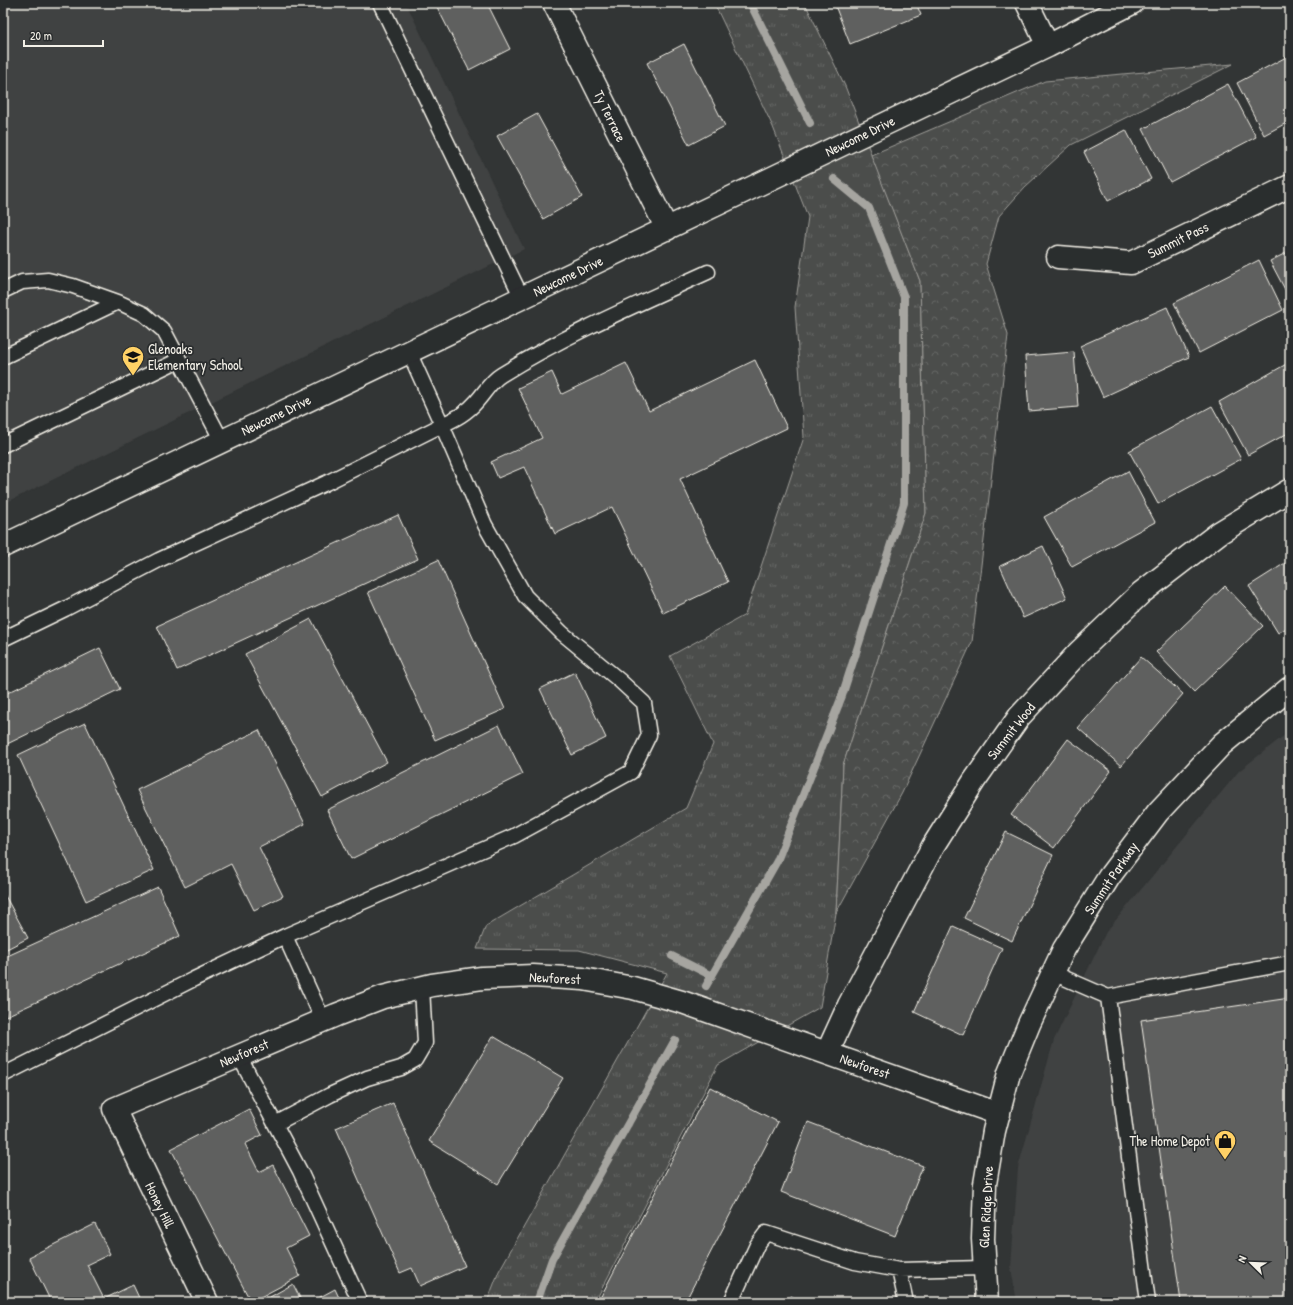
<svg xmlns="http://www.w3.org/2000/svg" width="1293" height="1305" font-family="'Patrick Hand',sans-serif">
  <style>
    .built { fill: #404242 }
    .grass { fill: url(#grass-tufts); stroke: #a09f9a }
    .forest { fill: url(#forest-crowns); stroke: #a09f9a }
    .lines { fill: none; stroke-linecap: round; stroke-linejoin: round }
    .stream { stroke: #a6a5a0; stroke-width: 8 }
    .building { fill: #5f605f; stroke: #f4f1e8 }
    .lane-casing { stroke: #f4f1e8; stroke-width: 17 }
    .street-casing { stroke: #f4f1e8; stroke-width: 25 }
    .lane { stroke: #2a2d2e; stroke-width: 14 }
    .street { stroke: #2a2d2e; stroke-width: 22 }
    .labels { text-anchor: middle; stroke-width: 3.5; stroke-linejoin: round; paint-order: stroke }
    .street-label { font-size: 14px; fill: #f4f1e8; stroke: #2a2d2e }
    .poi-label { font-size: 14px; fill: #f4f1e8; stroke: #2a2d2e; text-anchor: start }
  </style>
  <defs>
    <pattern id="grass-tufts" width="24" height="20" patternUnits="userSpaceOnUse"><rect width="24" height="20" fill="#4b4d4c"/><path d="M3 7l-1-3M5 7V3M7 7l1-3M15 17l-1-3M17 17v-4M19 17l1-3" fill="none" stroke="#666766"/></pattern>
    <pattern id="forest-crowns" width="20" height="18" patternUnits="userSpaceOnUse"><rect width="20" height="18" fill="#4b4d4c"/><path d="M2 6a3 3 0 1 1 6 0M12 15a3 3 0 1 1 6 0" fill="none" stroke="#666766"/></pattern>
  </defs>
  <rect width="100%" height="100%" fill="#323535"/>
  <filter id="ink" filterUnits="userSpaceOnUse"><feTurbulence type="fractalNoise" baseFrequency=".025" numOctaves="2"/><feDisplacementMap in="SourceGraphic" scale="8" xChannelSelector="R" yChannelSelector="G"/><feConvolveMatrix kernelMatrix="1 2 1 2 8 2 1 2 1" color-interpolation-filters="sRGB"/></filter>
  <g filter="url(#ink)">
    <path class="built" d="M3,3H406L524,249L3,504Z
      M1290,731V1302H1017L1011,1268L1018,1168L1054,1040L1106,932L1239,771Z"/>
    <path class="grass" d="M714,3H805L845,86L920,281L926,513L843,765L836,913L820,1007L718,1065L595,1302H487L499,1271L667,973L579,950L477,949L486,926L686,808L713,744L670,656L745,615L804,437L795,307L808,217L773,127Z"/>
    <path class="forest" d="M1233,64L1071,145L1025,187L999,216L986,264L1008,335L972,642L902,793L836,913L843,765L926,513L920,281L871,155L1045,81Z"/>
    <g class="lines">
      <path class="stream" d="M750,3L810,123
        M672,956L712,976
        M706,986L777,861L842,696L904,503V297L869,208L834,179
        M537,1302L552,1259L675,1040"/>
    </g>
    <path class="building" d="M435,3H487L510,49L469,70Z
      M834,3H916L921,15L850,44Z
      M684,44L725,126L689,145L647,63Z
      M1290,55V121L1264,135L1237,83Z
      M1228,84L1256,137L1170,182L1143,129Z
      M537,114L582,197L543,219L497,136Z
      M1126,130L1151,179L1108,201L1084,152Z
      M1290,251V299L1270,261Z
      M1259,260L1283,310L1199,353L1174,303Z
      M1167,307L1189,357L1103,397L1080,346Z
      M1074,352L1078,407L1029,411L1025,356Z
      M755,360L787,428L680,479L728,582L663,613L612,507L555,534L524,467L498,478L491,462L542,438L518,388L552,372L562,394L626,363L649,411Z
      M1290,362V432L1248,455L1219,402Z
      M1212,406L1241,459L1158,504L1129,451Z
      M1128,471L1155,522L1072,567L1044,517Z
      M398,515L418,559L177,670L157,626Z
      M1043,546L1067,598L1023,618L1000,566Z
      M438,560L505,709L435,740L368,592Z
      M1290,560V626L1278,633L1249,586Z
      M1225,586L1263,626L1194,692L1156,652Z
      M311,619L387,762L322,797L245,654Z
      M100,648L120,689L3,746V695Z
      M1141,657L1183,694L1121,766L1078,728Z
      M575,672L606,738L572,755L540,689Z
      M85,723L154,870L86,901L18,755Z
      M499,725L523,774L351,859L327,810Z
      M259,730L305,824L259,847L283,896L254,910L231,864L185,887L137,790Z
      M1068,739L1111,771L1054,848L1011,815Z
      M1006,832L1053,855L1012,941L964,918Z
      M158,887L180,936L6,1016L3,1008V958Z
      M3,892L28,938L3,951Z
      M953,926L1002,948L963,1035L914,1012Z
      M1290,998V1302H1181L1141,1020Z
      M493,1036L563,1078L498,1184L429,1141Z
      M710,1087L778,1122L685,1302H598Z
      M393,1103L465,1266L420,1286L412,1268L400,1273L336,1128Z
      M249,1109L262,1135L245,1144L259,1172L273,1165L309,1236L286,1248L300,1276L251,1302L171,1149Z
      M808,1122L923,1166L895,1236L781,1192Z
      M95,1224L110,1254L87,1265L104,1299L133,1285L141,1302H51L29,1257Z
      M293,1284L302,1302H261Z
      M335,1289L341,1302H311Z
      M791,1296L803,1302H788Z"/>
    <g class="lines">
      <g class="lane-casing">
        <path id="lane" d="M380,3L522,298
          M3,291L22,282L48,280L73,286L118,302L144,314L164,331L222,441
          M3,357L118,302
          M3,445L179,360
          M3,639L65,609L159,560L326,483L442,425L409,352
          M285,936L514,836L631,772L649,735L644,703L619,680L562,633L525,596L485,525L442,425C455,419 467,413 477,401C485,392 491,381 501,375C567,334 638,304 708,272
          M1053,973L1108,997
          M239,1056L300,1171L360,1302
          M3,1075L194,979L285,936L323,1020
          M275,1124L330,1095L367,1078L401,1068L415,1060L425,1043L422,987
          M899,1270L906,1302
          M731,1302L757,1245L766,1233L855,1262L899,1270L984,1268
          M1148,1302L1108,997L1290,963"/>
      </g>
      <g class="street-casing">
        <path id="street" d="M554,3L667,229
          M1027,3L1048,46
          M1058,257L1131,263L1290,186
          M3,546L1048,46L1132,3
          M827,1053L849,1005L933,846L974,781L1019,717L1079,652L1141,593L1219,533L1290,490
          M207,1302L114,1109L336,1015L383,997L432,985L482,978L533,976L583,979L633,988L682,1002L999,1114
          M987,1302L983,1239L985,1184L994,1131L1009,1073L1029,1024L1064,949L1109,877L1158,812L1222,744L1290,688"/>
      </g>
      <use href="#lane" class="lane"/>
      <use href="#street" class="street"/>
    </g>
  </g>
  <defs>
    <g id="school-pin" transform="scale(1.15)"><path d="M0 17L-7.5 6A9.5 9.5 0 1 1 7.5 6Z" fill="#ffd166" stroke="#2a2d2e"/><path d="M0-5L7-2L0 1L-7-2ZM-4 1L0 2.5L4 1V4Q0 6-4 4Z" fill="#111"/></g>
    <g id="shop-pin" transform="scale(1.15)"><path d="M0 17L-7.5 6A9.5 9.5 0 1 1 7.5 6Z" fill="#ffd166" stroke="#2a2d2e"/><path d="M-5-2.5h2.3a2.7 3.5 0 0 1 5.4 0H5L5.5 6h-11ZM-1.5-2.5h3a1.5 2.3 0 0 0-3 0Z" fill="#111"/></g>
  </defs>
  <g fill-rule="evenodd">
    <use href="#school-pin" x="133" y="357"/>
    <use href="#shop-pin" x="1225" y="1141"/>
  </g>
  <g class="labels">
    <g class="street-label">
      <text transform="translate(610 116) rotate(64)" y="5">Ty Terrace</text>
      <text transform="translate(860 136) rotate(-26)" y="5">Newcome Drive</text>
      <text transform="translate(1178 240) rotate(-26)" y="5">Summit Pass</text>
      <text transform="translate(568 276) rotate(-26)" y="5">Newcome Drive</text>
      <text transform="translate(276 415) rotate(-26)" y="5">Newcome Drive</text>
      <text transform="translate(1011 731) rotate(-52)" y="5">Summit Wood</text>
      <text transform="translate(1111 878) rotate(-56)" y="5">Summit Parkway</text>
      <text transform="translate(555 978) rotate(3)" y="5">Newforest</text>
      <text transform="translate(244 1053) rotate(-23)" y="5">Newforest</text>
      <text transform="translate(865 1066) rotate(19)" y="5">Newforest</text>
      <text transform="translate(160 1205) rotate(64)" y="5">Honey Hill</text>
      <text transform="translate(986 1207) rotate(-87)" y="5">Glen Ridge Drive</text>
    </g>
    <g class="poi-label">
      <text x="148" y="354">Glenoaks<tspan x="148" dy="16">Elementary School</tspan></text>
      <text x="1210" y="1146" text-anchor="end">The Home Depot</text>
    </g>
  </g>
  <rect width="1293" height="1305" fill="none" stroke="#2a2d2e" stroke-width="16"/>
  <rect x="8" y="8" width="1277" height="1289" fill="none" stroke="#f4f1e8" stroke-width="1.5" filter="url(#ink)"/>
  <g transform="translate(1251 1263) rotate(293)" stroke="#2a2d2e" stroke-width="3" paint-order="stroke">
  <path d="M0-3L7 15L0 10L-7 15Z" fill="#f4f1e8"/>
  <text y="-6" font-size="11" font-weight="bold" text-anchor="middle" fill="#f4f1e8">N</text>
  </g>
  <path d="M24 40v6h79v-6" fill="none" stroke="#f4f1e8" stroke-width="2"/>
  <text x="30" y="40" font-size="12" fill="#f4f1e8" stroke="#2a2d2e" stroke-width="3" paint-order="stroke">20 m</text>
</svg>
